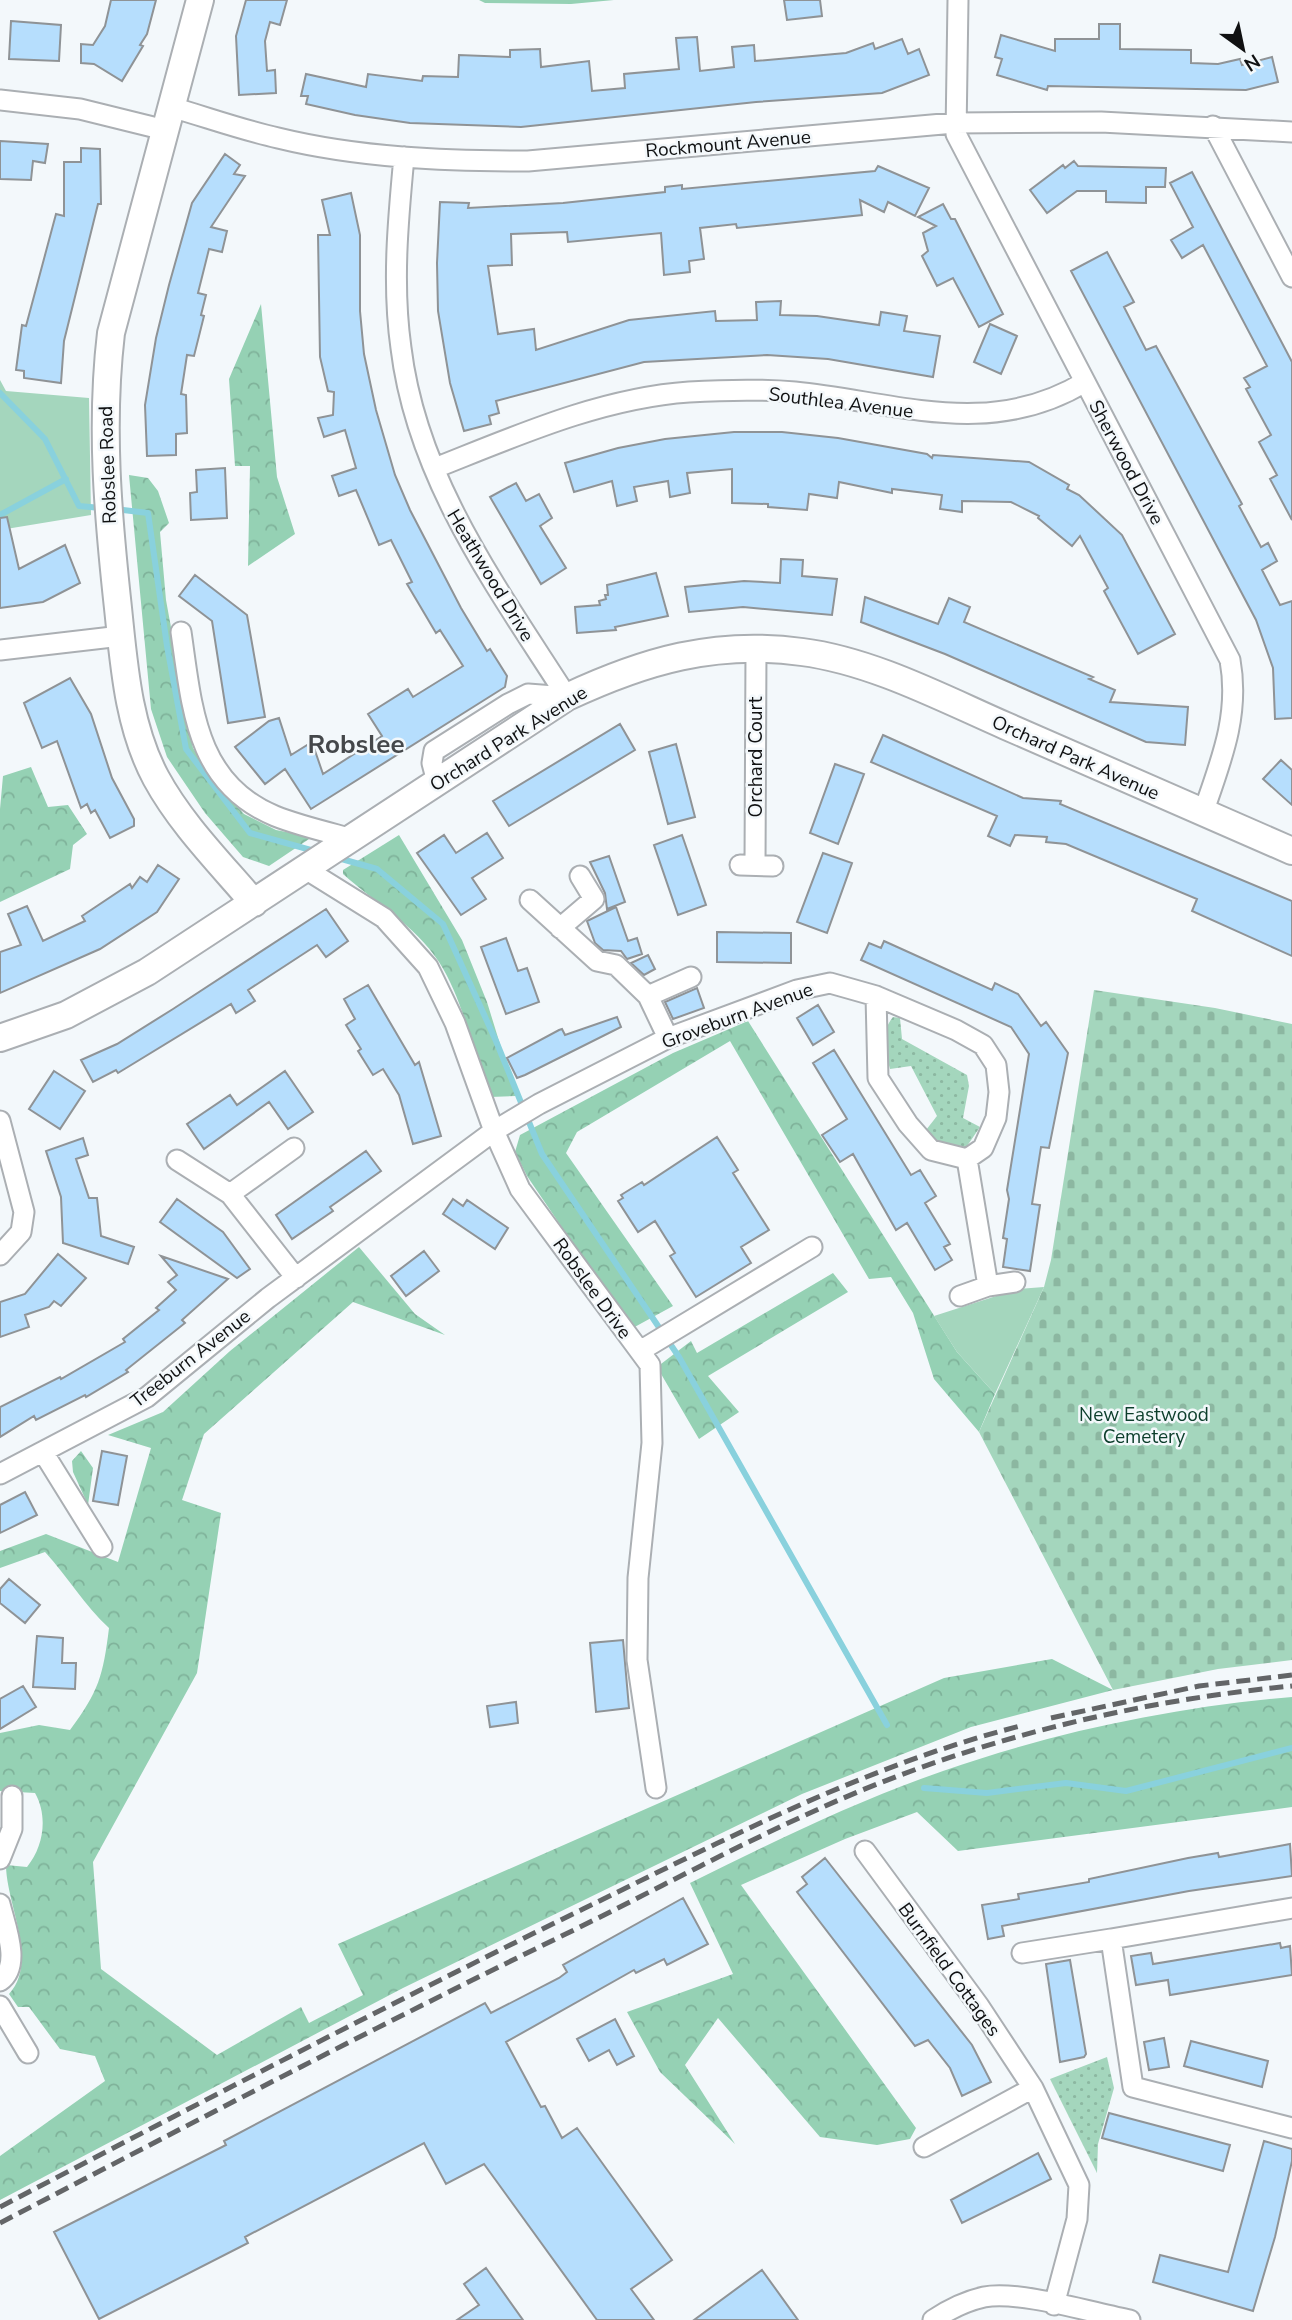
<svg xmlns="http://www.w3.org/2000/svg" width="1292" height="2320" font-family="'Nunito Sans',sans-serif">
  <style>
    .grass { fill: url(#grass-dots) }
    .forest { fill: url(#forest-crowns) }
    .cemetery { fill: url(#cemetery-stones) }
    .green { fill: #a4d6bd }
    .lines { fill: none; stroke-linecap: round; stroke-linejoin: round }
    .stream { stroke: #89d1dd; stroke-width: 6 }
    .building { fill: #b6defd; stroke: #8f9396; stroke-width: 2 }
    .street-casing { stroke: #abafb3; stroke-width: 23 }
    .secondary-casing { stroke: #abafb3; stroke-width: 30 }
    .street { stroke: #fff; stroke-width: 19 }
    .secondary { stroke: #fff; stroke-width: 26 }
    .rail { stroke: #636567; stroke-width: 5; stroke-dasharray: 14 7; stroke-linecap: butt }
    .labels { text-anchor: middle; stroke-width: 5; stroke-linejoin: round; paint-order: stroke }
    .street-label { font-size: 19px; fill: #101112; stroke: #f3f8fb }
    .park-label { font-size: 19px; fill: #0c3e2b; stroke: #f3f8fb }
    .district-label { font-size: 26px; font-weight: bold; fill: #44474a; stroke: #f3f8fb }
  </style>
  <defs>
    <pattern id="grass-dots" width="8" height="8" patternUnits="userSpaceOnUse" patternTransform="scale(1.75)"><rect width="8" height="8" fill="#a4d6bd"/><path d="M2 2h.1M6 6h.1" fill="none" stroke="#8cb7a1" stroke-width="1.8" stroke-linecap="round"/></pattern>
    <pattern id="forest-crowns" width="20" height="18" patternUnits="userSpaceOnUse" patternTransform="scale(1.75)"><rect width="20" height="18" fill="#95d1b4"/><path d="M2 6a3 3 0 1 1 6 0M12 15a3 3 0 1 1 6 0" fill="none" stroke="#7fb29a"/></pattern>
    <pattern id="cemetery-stones" width="16" height="16" patternUnits="userSpaceOnUse" patternTransform="scale(1.75)"><rect width="16" height="16" fill="#a4d6bd"/><path d="M2 7V4a2 2 0 0 1 4 0v3zM10 15v-3a2 2 0 0 1 4 0v3z" fill="#8cb7a1"/></pattern>
  </defs>
  <rect width="100%" height="100%" fill="#f3f8fb"/>
  <path class="grass" d="M893,1017L900,1018L902,1039L967,1075L969,1086L963,1118L980,1127L965,1149L932,1141L926,1130L937,1116L911,1066L890,1069C885,1050 880,1033 893,1017Z
    M1107,2057L1114,2088L1098,2144L1097,2173L1050,2079Z"/>
  <path class="forest" d="M479,0H614L571,4L485,3Z
    M261,304L277,477L295,534L248,566L250,466H235L229,379Z
    M129,475L148,478L158,491L169,523L160,532L166,600L193,748L218,786L244,814L276,830L312,837L269,866L243,857L205,813L167,757L151,709Z
    M31,767L48,807L68,805L87,834L73,845L70,869L0,902V809L3,776Z
    M399,835L462,940L487,1002L516,1096L490,1097L483,1089C472,1045 463,1000 439,962C416,926 374,902 343,874V870Z
    M748,1021L957,1352L995,1394L979,1432L934,1379L913,1313L891,1277L869,1279L730,1041L577,1132L566,1153L673,1306L631,1329L527,1176L515,1152L520,1135L673,1053Z
    M359,1247L415,1314L445,1335L353,1302L204,1434L182,1500L221,1513L197,1673L93,1862L101,1969L217,2055L301,2007L309,2023L363,1995L338,1944L944,1678L1052,1659L1113,1690L971,1727L802,1794L403,1988L0,2200V2156L105,2081L95,2056L60,2049L29,2007H18L9,1994C39,1962 6,1903 6,1865L27,1867C44,1846 48,1816 35,1793L0,1791V1733L39,1725L70,1730C99,1691 103,1676 109,1628C84,1605 68,1577 45,1552L0,1568V1551L46,1534L118,1562L151,1448L108,1435L163,1412L230,1351Z
    M833,1273L848,1292L708,1376L739,1412L699,1439L657,1367L691,1341L697,1353Z
    M81,1451L93,1468L88,1505L73,1472L72,1461Z
    M1292,1697V1807L958,1851L917,1812L845,1839L741,1885L916,2128L910,2139L877,2145L820,2137L718,2018L685,2065L735,2144L660,2072L627,2012L733,1974L690,1883C773,1842 856,1801 943,1771C1054,1732 1175,1707 1292,1697Z"/>
  <path class="cemetery" d="M1094,990L1215,1008L1292,1024V1660L1218,1669L1113,1690L979,1432L1044,1287L1051,1260Z"/>
  <path class="green" d="M0,380L6,391L89,398L91,515L0,530Z
    M1044,1287L995,1394L957,1352L934,1316L1018,1289Z"/>
  <g class="lines">
    <path class="stream" d="M0,393L45,439L79,506L101,508
      M115,509L148,513L167,646L186,749L250,833L318,852
      M0,515L66,479
      M338,858L377,869L443,924L496,1041L542,1154L679,1357L887,1725
      M924,1788L987,1793L1066,1783L1126,1791L1292,1748"/>
  </g>
  <path class="building" d="M111,0H156L147,34L140,45L143,46L122,81L94,64L81,63V44L93,45L105,26Z
    M246,0H287L280,25L270,22L265,41L267,71L275,70L276,93L239,95L236,36Z
    M784,0H820L822,16L787,20Z
    M11,21L61,25L59,61L9,59Z
    M1099,24H1120V49L1191,50V63L1218,64L1240,59L1242,65L1272,57L1278,82L1246,90L1048,86L1047,90L997,75L1002,59L995,57L1001,35L1055,51V39H1099Z
    M697,37L700,71L734,67L732,47L754,45L755,61L846,53L873,43L875,49L902,39L908,54L919,49L929,75L882,93L756,102L521,127L410,123L355,115L306,104L308,96H301L306,74L366,87L368,74L422,81L423,76L458,77L459,55L510,57V50L540,49L541,67L589,61L592,91L625,88L624,74L679,69L676,38Z
    M0,141L48,144L45,163L33,161L31,180L0,179Z
    M81,148L100,149L101,204H98L64,341L61,383L24,378V371L16,370L22,325L26,326L56,214L64,216V162H81Z
    M225,154L240,165L234,174L245,176L211,227L227,231L222,252L209,249L198,293L206,295L201,315L204,316L194,356L187,355L181,394L186,395L187,433L176,434V455L147,456L145,405L156,338L169,285L192,203Z
    M1074,161L1078,166L1166,168L1165,187H1146V203L1106,202V191H1077L1047,213L1030,190L1063,165L1065,168Z
    M878,166L929,188L915,216L888,202L884,212L860,200L862,215L737,228L736,224L700,228L704,259L689,261L690,272L664,275L661,233L568,242L567,232L511,234L512,265L488,266L498,334L534,329L536,350L629,320L715,311L716,321L757,320L756,302L781,301L780,315L817,316L879,325L881,312L907,316L904,331L940,336L933,377L828,359L767,355L644,362L496,401L499,413L489,416L491,424L464,431L450,383L438,311L437,263L440,202L469,203L468,208L563,203L665,192V187L682,185V189L875,171Z
    M1192,172L1292,362V520L1270,479L1277,475L1259,442L1271,435L1246,389L1250,387L1244,378L1267,366L1203,245L1182,258L1171,240L1193,227L1170,183Z
    M351,193L360,235V311L364,354L376,410L395,475L410,510L461,608L487,651L490,649L507,676L505,687L311,809L285,769L265,784L235,747L269,721L279,718L291,755L312,742L323,774L382,736L368,714L408,689L413,697L463,666L440,630L436,633L407,584L412,582L391,540L379,545L356,490L339,496L332,476L356,468L345,430L324,437L318,418L333,415L334,392L328,391L320,357L318,235H330L322,200Z
    M943,204L951,219H955L1003,314L979,327L953,278L937,286L922,256L928,251L923,233L936,226L918,217Z
    M1107,252L1134,302L1124,307L1146,350L1156,346L1242,504L1239,506L1261,547L1268,543L1277,561L1262,570L1280,605L1292,601V718L1275,719L1273,668L1256,620L1071,271Z
    M990,324L1017,336L1001,374L974,362Z
    M734,432H782L838,438L927,454L932,458L933,455L1029,462L1069,485L1067,489L1079,495L1122,535L1175,634L1138,654L1104,591L1108,588L1080,536L1072,546L1038,518L1039,516L1011,502L962,501V512L940,509L942,495L892,489V493L839,482L837,498L809,494L807,510L768,507V504L732,503V469L687,473L690,493L670,497L668,481L634,487L637,501L617,506L612,481L574,492L565,463L618,448L665,439Z
    M225,468L227,518L191,520L190,493L197,492L196,470Z
    M516,483L526,501L539,494L552,518L540,526L566,568L541,584L490,497Z
    M7,517L19,569L65,545L80,583L43,602L0,608V518Z
    M781,559L803,560L802,576L837,579L832,615L743,607L689,612L685,587L744,581L780,583Z
    M656,573L668,616L615,627L616,630L577,633L575,607L600,605L599,601L606,599L605,595H608L607,585Z
    M195,575L247,615L265,717L228,723L212,621L179,596Z
    M865,597L938,624L949,598L970,607L964,622L1093,677L1089,679L1115,690L1110,702L1188,707L1185,745L1146,742L945,654L861,622Z
    M70,678L91,714L112,778L134,819V826L110,838L95,810L91,813L87,804L81,808L57,741L42,748L24,703Z
    M620,724L635,750L509,826L493,801Z
    M883,735L1023,798L1061,801L1060,804L1292,901V956L1192,911L1197,899L1066,844L1046,842L1047,837L1015,835L1010,846L988,836L997,816L871,762Z
    M676,744L695,817L668,824L649,752Z
    M1281,760L1292,770V805L1263,779Z
    M835,764L864,774L838,844L810,833Z
    M487,833L503,858L472,878L486,899L461,915L417,853L444,835L456,853Z
    M682,835L706,905L678,915L654,845Z
    M823,853L852,863L827,933L797,922Z
    M609,856L625,902L607,909L605,893L590,862Z
    M158,865L179,879L157,912L100,949L0,993V952L21,945L8,914L27,906L43,941L85,921L82,916L130,884L132,888L140,877L147,882Z
    M616,907L628,941L637,938L642,954L627,959L621,951L603,950L595,943L587,921Z
    M326,909L348,941L326,957L317,945L248,990L255,1001L236,1013L231,1004L118,1073L116,1070L93,1082L81,1060L117,1044L173,1009Z
    M717,932L791,933V963L717,962Z
    M506,938L518,971L527,968L539,1002L506,1014L481,947Z
    M884,941L992,990L995,983L1018,994L1041,1026L1046,1022L1068,1053L1049,1148L1041,1147L1032,1204L1040,1205L1030,1271L1003,1267L1007,1239L1003,1238L1009,1199L1007,1190L1029,1054L1011,1027L861,960L869,943L881,948Z
    M648,955L655,969L644,975L631,963Z
    M368,985L415,1065L419,1062L441,1136L413,1144L399,1095L383,1069L373,1075L358,1051L361,1049L346,1025L355,1019L344,999Z
    M697,988L704,1008L673,1019L665,1002Z
    M818,1005L834,1032L813,1045L797,1018Z
    M617,1017L621,1027L525,1075L517,1078L507,1058L559,1030L562,1029L565,1035Z
    M834,1050L911,1175L920,1170L936,1196L925,1203L950,1244L944,1247L952,1260L935,1270L907,1223L896,1230L853,1154L840,1162L822,1135L847,1119L813,1063Z
    M54,1071L85,1091L60,1129L29,1109Z
    M285,1071L313,1112L288,1129L269,1102L204,1149L187,1124L230,1095L237,1105Z
    M717,1137L738,1170L733,1173L769,1230L741,1247L751,1263L696,1297L670,1256L675,1253L655,1221L638,1232L618,1201L623,1198L621,1195L642,1182L644,1185Z
    M83,1138L88,1155L76,1159L89,1198H97L101,1236L134,1247L128,1264L63,1243L61,1197L46,1151Z
    M366,1151L381,1171L330,1207L333,1211L292,1239L276,1215Z
    M177,1199L223,1232L250,1269L237,1278L160,1222Z
    M453,1199L463,1206L467,1200L508,1228L495,1249L443,1214Z
    M424,1251L439,1271L406,1296L391,1276Z
    M58,1254L86,1278L61,1306L54,1301L49,1307L25,1315L29,1327L0,1337V1302L25,1294Z
    M161,1256L228,1279L182,1320L185,1323L126,1370L128,1372L86,1397L85,1395L36,1420L34,1416L0,1437V1407L60,1377L61,1379L125,1342L123,1339L159,1310L156,1308L176,1290L168,1282L177,1275Z
    M102,1451L127,1456L118,1505L93,1501Z
    M25,1492L37,1515L0,1533V1505Z
    M9,1579L40,1605L25,1623L0,1603V1589Z
    M37,1636L63,1638L62,1663H76L75,1689L33,1687Z
    M623,1640L629,1708L596,1712L590,1643Z
    M23,1686L36,1707L0,1729V1699Z
    M516,1702L518,1723L490,1727L487,1706Z
    M1290,1844L1292,1876L1189,1891L1002,1926L1004,1936L988,1939L982,1905L1019,1899L1018,1894L1089,1882V1879L1188,1858L1218,1853L1219,1857Z
    M825,1858L972,2045L991,2082L962,2096L950,2068L928,2040L915,2046L797,1892L807,1884L802,1877Z
    M683,1898L708,1944L667,1965L664,1959L636,1973L634,1970L506,2042L541,2107L545,2106L562,2138L577,2128L672,2260L631,2289L654,2320H597L484,2164L446,2184L424,2143L245,2237L248,2243L99,2319L54,2232L226,2145L224,2141L485,2003L491,2013L559,1978L567,1972L563,1965Z
    M1280,1943L1281,1948L1290,1946L1292,1975L1170,1995L1168,1980L1136,1985L1131,1956L1151,1953L1153,1964Z
    M1070,1960L1086,2054L1084,2057L1060,2062L1046,1964Z
    M615,2019L634,2056L617,2065L609,2050L589,2061L577,2039Z
    M1164,2038L1169,2067L1149,2070L1144,2042Z
    M1191,2041L1268,2061L1262,2087L1184,2066Z
    M1109,2113L1230,2145L1223,2171L1102,2138Z
    M1264,2141L1292,2149V2161L1275,2237L1253,2311L1153,2282L1160,2255L1228,2272Z
    M1038,2153L1051,2179L962,2223L951,2200Z
    M486,2268L523,2320H457L479,2305L464,2284Z
    M762,2270L798,2320H694Z"/>
  <g class="lines">
    <g class="street-casing">
      <path id="street" d="M958,0L956,134L1230,660C1240,715 1221,761 1203,813
        M0,100L80,109L165,130
        M171,107C206,117 242,130 278,138C360,158 445,161 528,161L954,123L1101,122L1292,132
        M1213,126L1292,277
        M404,157C398,220 392,285 401,348C417,480 498,589 567,697
        M435,468C516,436 601,398 689,392C723,390 760,389 795,392C896,402 989,440 1085,382
        M181,632C192,706 195,783 275,816C300,826 327,832 353,839
        M0,650L121,636
        M437,782L432,763L434,751L508,704L528,694L567,697
        M740,865L773,866
        M755,865L756,650
        M307,870L384,918L428,967L455,1023L494,1131L520,1189L650,1365L652,1443L638,1578L637,1660L656,1788
        M530,900L597,961L616,965L648,996L668,1038
        M560,928L594,899L580,876
        M648,996L691,977
        M876,996L878,1078L908,1124L931,1150L967,1159
        M0,1121L24,1212L21,1232L0,1255
        M177,1160L230,1194L296,1278
        M230,1194L294,1148
        M960,1296L988,1286L1015,1282
        M640,1351L812,1247
        M43,1452L102,1547
        M0,1474L147,1397L268,1298L494,1131L539,1104L668,1038L797,990L830,983L876,996L956,1030L983,1045L996,1065L999,1092L996,1118L983,1148L967,1159L988,1286
        M865,1851L979,2006L1033,2088L1079,2185L1077,2219L1054,2305
        M0,1859L12,1829V1796
        M0,1904C5,1925 22,1966 0,1981
        M1292,1908L1111,1939L1133,2087L1292,2128
        M1022,1953L1111,1939
        M0,2006L28,2053
        M924,2147L1033,2088
        M933,2320C948,2310 966,2301 984,2297C1019,2290 1093,2313 1130,2320"/>
    </g>
    <g class="secondary-casing">
      <path id="secondary" d="M200,0L111,333C100,426 108,516 118,608C124,665 128,726 156,778C181,824 220,863 254,903
        M0,1038L66,1015L147,972L567,697C644,661 715,640 802,652C872,661 942,698 1006,726C1101,768 1196,810 1292,851"/>
    </g>
    <use href="#street" class="street"/>
    <use href="#secondary" class="secondary"/>
    <path class="rail" d="M1051,1718L1199,1686L1292,1675
      M0,2207C194,2106 387,2005 583,1909C726,1839 869,1764 1024,1725
      M0,2223C190,2124 381,2024 574,1930C669,1883 762,1832 860,1791C998,1734 1144,1700 1292,1686"/>
  </g>
  <g class="labels">
    <g class="street-label">
      <text transform="translate(728 143) rotate(-5)" y="7">Rockmount Avenue</text>
      <text transform="translate(841 402) rotate(7)" y="7">Southlea Avenue</text>
      <text transform="translate(1127 462) rotate(62)" y="7">Sherwood Drive</text>
      <text transform="translate(107 465) rotate(-92)" y="7">Robslee Road</text>
      <text transform="translate(491 575) rotate(59)" y="7">Heathwood Drive</text>
      <text transform="translate(508 738) rotate(-32)" y="7">Orchard Park Avenue</text>
      <text transform="translate(755 757) rotate(-90)" y="7">Orchard Court</text>
      <text transform="translate(1076 757) rotate(24)" y="7">Orchard Park Avenue</text>
      <text transform="translate(737 1015) rotate(-20)" y="7">Groveburn Avenue</text>
      <text transform="translate(593 1288) rotate(54)" y="7">Robslee Drive</text>
      <text transform="translate(190 1358) rotate(-38)" y="7">Treeburn Avenue</text>
      <text transform="translate(950 1969) rotate(54)" y="7">Burnfield Cottages</text>
    </g>
    <g class="park-label">
      <text x="1144" y="1421">New Eastwood<tspan x="1144" dy="22">Cemetery</tspan></text>
    </g>
    <g class="district-label">
      <text x="356" y="753">Robslee</text>
    </g>
  </g>
  <g transform="translate(1243 49) rotate(147)" stroke="#f3f8fb" stroke-width="5" paint-order="stroke">
  <path d="M0-5L12 26L0 18L-12 26Z" fill="#101112"/>
  <text y="-10" font-size="19" font-weight="bold" text-anchor="middle" fill="#101112">N</text>
  </g>
</svg>
